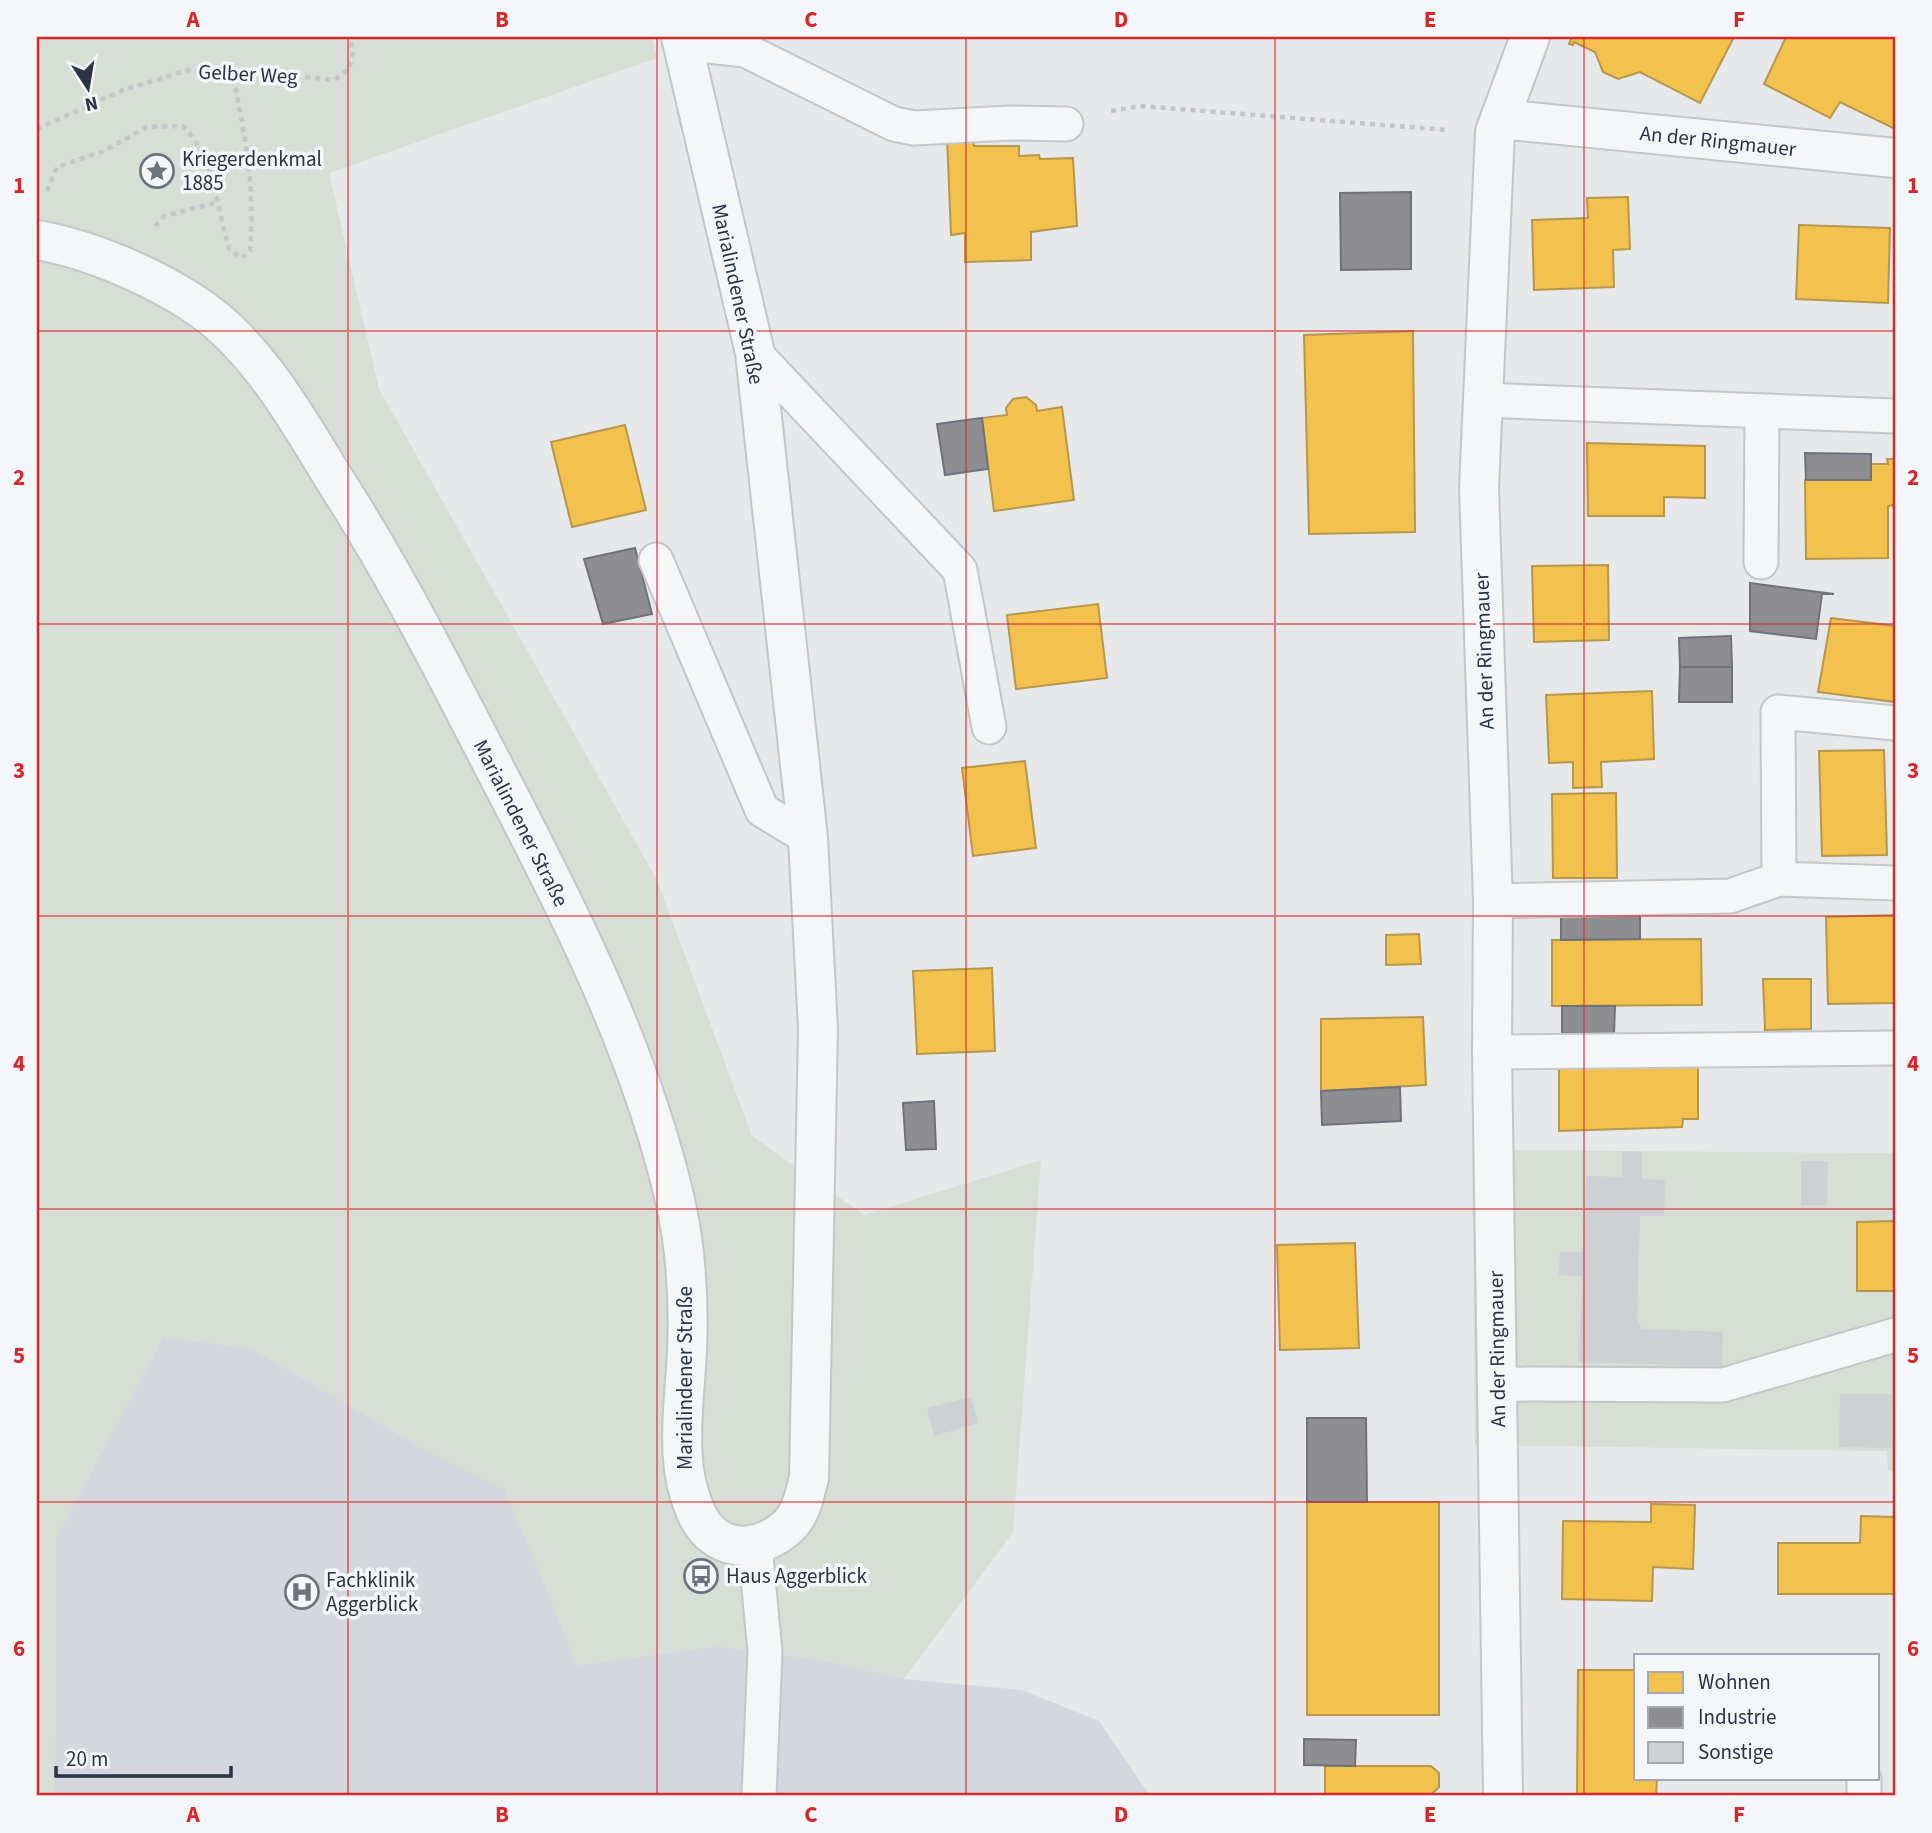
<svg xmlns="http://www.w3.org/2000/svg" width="1932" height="1833" font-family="'Source Sans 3',sans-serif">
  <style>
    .built { fill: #d4d7dd }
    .green { fill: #d6ded6 }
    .homes { fill: #f2c14e; stroke: #b6974b; stroke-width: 2 }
    .industry { fill: #8d8d92; stroke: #70727b; stroke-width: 2 }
    .building { fill: #ced0d3 }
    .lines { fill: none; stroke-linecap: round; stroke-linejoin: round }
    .lane-casing { stroke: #c4c6c8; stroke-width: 37 }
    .street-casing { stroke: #c4c6c8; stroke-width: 42 }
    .path { stroke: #c5c6ca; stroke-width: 4.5; stroke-dasharray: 5 5; stroke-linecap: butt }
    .lane { stroke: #f5f6f7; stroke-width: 33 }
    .street { stroke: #f5f6f7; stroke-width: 38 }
    .grid { fill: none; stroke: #d62828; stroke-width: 2; stroke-opacity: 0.55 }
    .labels { text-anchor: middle; stroke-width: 7; stroke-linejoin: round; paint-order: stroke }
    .street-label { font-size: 21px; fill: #2b3445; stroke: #f4f6f9 }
    .poi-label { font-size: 21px; fill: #2b3445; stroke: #f4f6f9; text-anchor: start }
    .neatline { fill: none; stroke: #d62828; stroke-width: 2.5 }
    .grid-label { font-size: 23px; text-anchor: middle; font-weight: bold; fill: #d62828 }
  </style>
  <rect width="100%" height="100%" fill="#e6e8ea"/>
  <path class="built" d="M163,1337L251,1348L419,1446L505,1489L578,1665L717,1646L828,1661L904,1679L1022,1690L1099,1721L1150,1796H55L56,1538Z"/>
  <path class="green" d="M37,37H652L657,58L329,173L379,389L657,880L752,1136L864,1215L1041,1160L1013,1532L904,1679L828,1661L717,1646L577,1665L505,1489L419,1446L251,1348L163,1337L56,1538L55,1796H37Z
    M1472,1150L1895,1153V1471H1888L1887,1451L1475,1445Z"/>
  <path class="homes" d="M1572,37H1734L1700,103L1640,72L1618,79L1603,72L1595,52L1574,42L1573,45L1569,44Z
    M1786,37H1895V129L1840,102L1830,118L1764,84Z
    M973,136L974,146H1019V156L1039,155L1040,159L1073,158L1077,226L1031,232V260L965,262V233L951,235L947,137Z
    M1628,197L1630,249L1613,250L1614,287L1534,290L1532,220L1588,218L1587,198Z
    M1799,225L1890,228L1888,303L1796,299Z
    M1413,331L1415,532L1309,534L1304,335Z
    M1026,397L1036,405L1037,411L1062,407L1074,500L994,511L982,418L1007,415L1006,408L1013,399Z
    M625,425L646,510L572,527L551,442Z
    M1587,443L1705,446V498L1664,497V516H1588Z
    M1887,459H1895V515L1893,505L1888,506V558L1806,559L1805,480H1871L1870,464H1888Z
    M1608,565L1609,640L1534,642L1532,566Z
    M1098,604L1107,678L1016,689L1007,615Z
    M1831,618L1895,626V702L1818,692Z
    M1652,691L1654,759L1601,762L1602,787L1573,788V762L1549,763L1546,695Z
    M1884,750L1887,855L1822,856L1819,751Z
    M1025,761L1036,848L973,856L962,768Z
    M1616,793L1617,878H1553L1552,794Z
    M1895,915V1003L1828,1004L1826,917Z
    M1419,934L1421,964L1386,965V935Z
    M1701,939L1702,1005L1552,1006V940Z
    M992,968L995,1051L917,1054L913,971Z
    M1763,979H1811V1029L1765,1030Z
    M1423,1017L1426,1085L1321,1091V1019Z
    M1559,1060L1698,1066V1119H1683L1682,1127L1559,1131Z
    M1895,1221V1291H1857V1222Z
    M1355,1243L1359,1348L1280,1350L1277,1245Z
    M1307,1502H1439V1715H1307Z
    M1651,1504L1695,1505L1693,1569L1653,1567L1652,1601L1562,1599L1563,1521L1651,1522Z
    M1861,1516L1895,1517V1594H1778V1543H1860Z
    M1578,1670H1636V1779H1657L1656,1796H1577Z
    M1325,1766H1431L1439,1773V1787L1431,1795L1421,1796H1325Z"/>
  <path class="industry" d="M1411,192V269L1341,270L1340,193Z
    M982,418L988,469L945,475L937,424Z
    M1805,453L1871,454V480H1806Z
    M635,548L652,614L603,624L584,559Z
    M1750,583L1834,594H1822L1816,639L1750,631Z
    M1731,636L1732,667H1680L1679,638Z
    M1680,667H1732V702H1679Z
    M1561,912H1640V939L1561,940Z
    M1562,1006H1615L1614,1034L1562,1033Z
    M1400,1087L1401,1121L1322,1125L1321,1091Z
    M934,1101L936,1149L906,1150L903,1103Z
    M1307,1418H1366L1367,1502H1307Z
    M1304,1739L1356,1740L1355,1766L1304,1765Z"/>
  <path class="building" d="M1622,1151L1642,1152V1179L1665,1180L1664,1216H1640L1637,1320L1642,1329L1723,1332L1722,1366L1578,1362L1583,1276L1559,1275L1560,1252H1583L1586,1176L1622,1177Z
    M1801,1161H1828L1827,1205H1801Z
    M1840,1394H1892L1891,1448L1839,1447Z
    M971,1397L978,1423L934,1436L927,1408Z"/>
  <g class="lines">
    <g class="lane-casing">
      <path id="lane" d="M683,43L745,50L894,124L914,128L1010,123L1066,124
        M755,353L960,570L989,727
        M1481,400L1895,416
        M656,560L762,810L808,838
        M1761,562L1762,411
        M1779,879L1778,712L1895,723
        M1493,901L1730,896L1779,879L1895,883
        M1492,1052L1895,1048
        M1497,1384L1723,1385L1895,1335
        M755,1546L765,1652L759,1796
        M1864,1796V1779"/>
    </g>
    <g class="street-casing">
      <path id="street" d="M1500,119L1895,158
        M37,240C96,250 181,287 226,329C275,375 307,436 343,493C400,583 448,678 497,773C568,909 640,1050 675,1200C686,1248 689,1301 687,1351C685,1394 676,1452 689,1493C694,1509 700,1526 714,1536C739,1556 778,1542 795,1518C803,1506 805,1492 809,1478L818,1029L808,838L755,353L681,37
        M1503,1796L1492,1052L1493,901L1479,488L1495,132L1530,37"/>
    </g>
    <path class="path" d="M1111,111L1140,106L1447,130
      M37,129L123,90L189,70L248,71L334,80L349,69L353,54L350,37
      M47,191L57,167L104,151L147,127L183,126C214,157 217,208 229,249L241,258L250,251C256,189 244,131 232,70
      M155,226L165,216L215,203"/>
    <use href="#lane" class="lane"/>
    <use href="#street" class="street"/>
  </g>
  <path class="grid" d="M348,37V1796M657,37V1796M966,37V1796M1275,37V1796M1584,37V1796M37,331H1895M37,624H1895M37,916H1895M37,1209H1895M37,1502H1895"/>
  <defs>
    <g id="sight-ring" transform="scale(1.75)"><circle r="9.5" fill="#f4f6f9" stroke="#6c737f" stroke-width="1.5"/><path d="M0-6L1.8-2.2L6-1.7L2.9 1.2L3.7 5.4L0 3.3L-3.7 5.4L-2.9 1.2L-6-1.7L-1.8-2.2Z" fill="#6c737f"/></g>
    <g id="bus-ring" transform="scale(1.75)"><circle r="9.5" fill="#f4f6f9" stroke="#6c737f" stroke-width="1.5"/><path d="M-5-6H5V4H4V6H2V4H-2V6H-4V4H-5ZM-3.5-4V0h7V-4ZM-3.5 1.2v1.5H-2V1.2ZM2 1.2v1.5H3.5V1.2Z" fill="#6c737f"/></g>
    <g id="hospital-ring" transform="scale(1.75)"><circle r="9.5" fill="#f4f6f9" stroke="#6c737f" stroke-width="1.5"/><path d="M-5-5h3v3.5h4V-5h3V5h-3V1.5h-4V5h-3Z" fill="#6c737f"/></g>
  </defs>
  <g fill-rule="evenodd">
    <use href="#sight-ring" x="157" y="171"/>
    <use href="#bus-ring" x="701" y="1576"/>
    <use href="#hospital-ring" x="302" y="1592"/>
  </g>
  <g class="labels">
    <g class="street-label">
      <text transform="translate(248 74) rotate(3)" y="7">Gelber Weg</text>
      <text transform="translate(1718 141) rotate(6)" y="7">An der Ringmauer</text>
      <text transform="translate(738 294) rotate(78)" y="7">Marialindener Straße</text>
      <text transform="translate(1484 651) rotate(-92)" y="7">An der Ringmauer</text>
      <text transform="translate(521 823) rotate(63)" y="7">Marialindener Straße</text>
      <text transform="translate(1497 1349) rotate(-91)" y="7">An der Ringmauer</text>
      <text transform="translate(685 1378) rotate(-90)" y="7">Marialindener Straße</text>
    </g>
    <g class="poi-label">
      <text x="182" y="166">Kriegerdenkmal<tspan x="182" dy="24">1885</tspan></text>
      <text x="726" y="1583">Haus Aggerblick</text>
      <text x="326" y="1587">Fachklinik<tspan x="326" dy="24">Aggerblick</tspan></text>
    </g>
  </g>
  <rect width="1932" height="1833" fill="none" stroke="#f4f6f9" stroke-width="77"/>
  <rect x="1634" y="1654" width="245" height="126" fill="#f4f6f9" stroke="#a4a8b1" stroke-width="2"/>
  <rect x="1648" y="1672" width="35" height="21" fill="#f2c14e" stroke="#a4a8b1" stroke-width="2"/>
  <text x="1698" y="1689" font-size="21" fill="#2b3445">Wohnen</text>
  <rect x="1648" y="1707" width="35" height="21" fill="#8d8d92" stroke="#a4a8b1" stroke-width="2"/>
  <text x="1698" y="1724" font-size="21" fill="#2b3445">Industrie</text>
  <rect x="1648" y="1742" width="35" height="21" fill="#ced0d3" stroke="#a4a8b1" stroke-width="2"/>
  <text x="1698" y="1759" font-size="21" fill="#2b3445">Sonstige</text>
  <g transform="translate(88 88) rotate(168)" stroke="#f4f6f9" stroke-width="5" paint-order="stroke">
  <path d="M0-5L12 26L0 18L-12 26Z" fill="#2b3445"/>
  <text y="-10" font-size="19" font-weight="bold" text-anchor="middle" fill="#2b3445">N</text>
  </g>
  <path d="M56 1766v10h175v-10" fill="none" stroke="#2b3445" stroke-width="3.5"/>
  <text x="66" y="1766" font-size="21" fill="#2b3445" stroke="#f4f6f9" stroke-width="5" paint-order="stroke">20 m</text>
  <rect x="38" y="38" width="1856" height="1756" class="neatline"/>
  <g class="grid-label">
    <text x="193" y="27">A</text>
    <text x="502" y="27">B</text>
    <text x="811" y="27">C</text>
    <text x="1121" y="27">D</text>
    <text x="1430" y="27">E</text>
    <text x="1739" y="27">F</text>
    <text x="19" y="193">1</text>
    <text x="1913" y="193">1</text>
    <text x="19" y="485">2</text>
    <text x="1913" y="485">2</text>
    <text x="19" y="778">3</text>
    <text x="1913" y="778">3</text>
    <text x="19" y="1071">4</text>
    <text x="1913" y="1071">4</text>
    <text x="19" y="1363">5</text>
    <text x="1913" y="1363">5</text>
    <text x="19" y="1656">6</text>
    <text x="1913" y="1656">6</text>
    <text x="193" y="1822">A</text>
    <text x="502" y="1822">B</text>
    <text x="811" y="1822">C</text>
    <text x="1121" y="1822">D</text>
    <text x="1430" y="1822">E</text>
    <text x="1739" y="1822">F</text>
  </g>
</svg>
